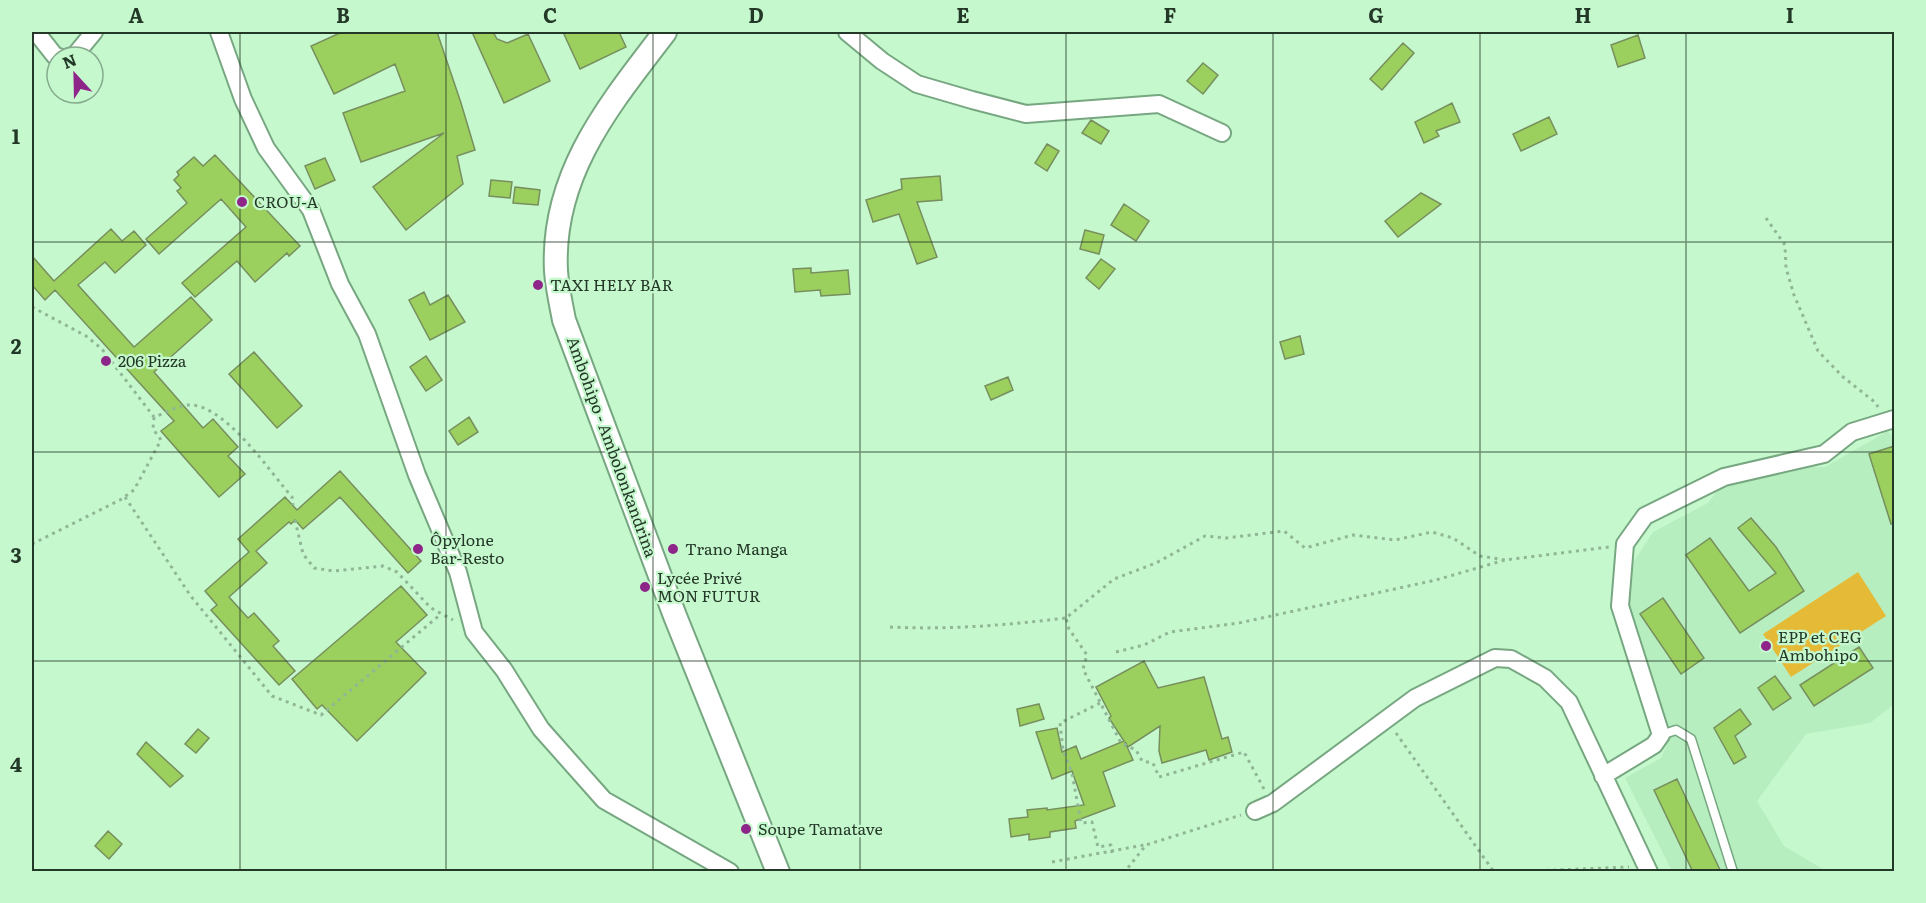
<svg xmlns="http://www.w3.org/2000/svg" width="1926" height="903" font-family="Literata,serif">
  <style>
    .built { fill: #b6eec0 }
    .green { fill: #e5ba36 }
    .building { fill: #9cd05e; stroke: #768f5d; stroke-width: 1.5 }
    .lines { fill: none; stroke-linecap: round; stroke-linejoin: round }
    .lane-casing { stroke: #77a781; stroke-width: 11 }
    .street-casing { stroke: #77a781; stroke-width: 20 }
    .secondary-casing { stroke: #77a781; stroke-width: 26 }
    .path { stroke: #8fb796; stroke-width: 3; stroke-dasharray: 3 4.5; stroke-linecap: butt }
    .lane { stroke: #fff; stroke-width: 8 }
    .street { stroke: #fff; stroke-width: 16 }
    .secondary { stroke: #fff; stroke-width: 22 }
    .grid { fill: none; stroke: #243828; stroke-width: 1.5; stroke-opacity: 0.55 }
    .poi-dot { fill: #8e2589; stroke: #c6f8ce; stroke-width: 2 }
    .labels { text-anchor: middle; stroke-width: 4.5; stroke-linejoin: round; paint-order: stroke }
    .poi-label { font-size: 16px; fill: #243828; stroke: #c6f8ce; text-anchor: start }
    .street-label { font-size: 16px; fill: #243828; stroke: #c6f8ce }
    .neatline { fill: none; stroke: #243828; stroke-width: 2 }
    .grid-label { font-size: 20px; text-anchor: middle; font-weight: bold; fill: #243828 }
  </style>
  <rect width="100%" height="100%" fill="#c6f8ce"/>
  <path class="built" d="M1888,431L1894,439V704L1870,723L1806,734L1757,801L1784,846L1826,871H1672L1625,778L1661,758L1669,740L1625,605L1630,567L1653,532L1708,503L1724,482L1782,467H1825Z"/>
  <path class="green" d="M1858,572L1886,616L1791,677L1763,634Z"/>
  <path class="building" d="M342,32H437L461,103L475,150L457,156L463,184L406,230L373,187L444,133L361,162L343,113L405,91L395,64L334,94L311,46Z
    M472,32H493L497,39L507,43L528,34L550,81L504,103Z
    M563,32H619L626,47L580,69Z
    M1638,35L1645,58L1618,67L1611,45Z
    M1403,43L1414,53L1382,90L1370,79Z
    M1203,63L1218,75L1203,94L1187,81Z
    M1452,103L1460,122L1436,131L1439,136L1424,143L1415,122Z
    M1549,117L1557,134L1521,151L1513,134Z
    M1091,120L1109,131L1101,144L1082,133Z
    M1047,144L1059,151L1047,171L1035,163Z
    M215,155L300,246L289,256L287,253L255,282L237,261L195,297L182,283L246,227L221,199L159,254L146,239L187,203L177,191L181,188L174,180L179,175L177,172L194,157L203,166Z
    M325,158L335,180L315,189L305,166Z
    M940,176L942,200L917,202L937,257L917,264L899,214L873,222L866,200L902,189L901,179Z
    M491,180L512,182L510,198L489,196Z
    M515,187L540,190L538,205L513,203Z
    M1421,193L1441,204L1398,237L1385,221Z
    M1124,204L1149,221L1136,241L1111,225Z
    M111,229L122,241L134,231L146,245L115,273L105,262L78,285L134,347L191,297L212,320L154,372L203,428L213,419L238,447L228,456L245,474L219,497L161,431L174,421L55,290L45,300L32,285V256L54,281Z
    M1085,230L1104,235L1099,254L1080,249Z
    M1101,259L1115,269L1099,289L1086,278Z
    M811,268V273L848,270L850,294L821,296L820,290L795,292L793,269Z
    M424,292L430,305L448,295L465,322L430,340L409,300Z
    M1300,336L1304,354L1285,359L1280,342Z
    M254,352L302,406L277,428L229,374Z
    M426,356L442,380L426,391L410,367Z
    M1008,377L1013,390L991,400L985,386Z
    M469,417L478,432L458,445L449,431Z
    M1894,446V524H1891L1869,454Z
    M340,471L421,561L408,573L340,497L303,529L295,520L291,524L289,522L256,551L267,563L229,597L248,618L254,613L279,641L273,646L295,671L279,685L211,610L217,605L205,591L249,552L238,539L285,497L297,510Z
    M1751,518L1776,547L1804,591L1740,633L1686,555L1710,538L1749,591L1776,573L1738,528Z
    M401,586L427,615L396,642L426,673L357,741L322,705L317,709L292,679Z
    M1663,598L1704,658L1681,674L1640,614Z
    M1859,647L1873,668L1814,706L1800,685Z
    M1144,661L1158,688L1204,677L1222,739L1228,737L1232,752L1209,760L1206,750L1162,763L1159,751L1160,726L1128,747L1125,742L1133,760L1103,772L1115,806L1075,821L1076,828L1050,832V837L1029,840V834L1011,837L1009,819L1028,817L1027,810L1047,808V810L1084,805L1072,771L1052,779L1036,732L1057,728L1062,752L1076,746L1081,759L1124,741L1109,718L1111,716L1096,687Z
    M1775,676L1791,698L1773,710L1758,688Z
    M1039,704L1044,719L1020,726L1017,709Z
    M1740,709L1751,724L1735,736L1746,757L1734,764L1714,728Z
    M198,729L209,738L196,753L185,744Z
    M146,742L183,776L170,787L137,754Z
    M1677,779L1721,872H1693L1654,790Z
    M108,831L122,844L109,859L95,846Z"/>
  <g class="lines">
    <g class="lane-casing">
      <path id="lane" d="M1661,735L1676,730L1691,739L1733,872"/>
    </g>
    <g class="street-casing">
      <path id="street" d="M36,32L55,56L59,57
        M219,32L243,99L266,148L311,210L340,284L367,334L417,475L458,572L474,632L504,670L541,729L604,800L730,872
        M847,32L882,61L917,84L972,100L1026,114L1159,104L1222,133
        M68,57L75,55L94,32
        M1603,776L1654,745L1661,735L1620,606L1625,544L1645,516L1724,477L1824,454L1852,432L1894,419
        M1255,811L1273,803L1415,698L1495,658L1511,659L1545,678L1569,702L1649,872"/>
    </g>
    <g class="secondary-casing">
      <path id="secondary" d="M665,32C610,104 551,174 556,271C557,287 561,304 564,320L675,616L778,872"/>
    </g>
    <path class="path" d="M1766,218L1785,245L1786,268L1794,295L1818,351L1843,377L1876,403L1878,407
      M32,307L86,336L102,349L154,417C164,414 178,405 189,405C225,404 270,472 292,497L293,505
      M125,497L190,595L272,696L321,715L441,614
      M295,520L303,554L314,568L333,571L383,566L397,572L431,608L453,620
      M32,544L120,500L134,490L161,440L153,429L154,417
      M890,627C949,630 1007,625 1066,618
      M1116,652L1144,645L1170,632L1239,623L1436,580L1505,560L1609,547
      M1100,703L1060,723L1063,750L1072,773L1081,823L1092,822L1098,847L1111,845L1112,853
      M1396,733L1494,872
      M1264,789L1244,752L1159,777L1153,763L1142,761L1136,750L1121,743L1083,669L1087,655L1069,629L1066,618L1114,579L1156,563L1205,536L1226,538L1284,531L1305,548L1353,535L1395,540L1432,532L1453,538L1480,556L1505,560
      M1052,862L1144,845
      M1122,872L1127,869L1146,845L1241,815
      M1508,872L1629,867"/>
    <use href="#lane" class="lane"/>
    <use href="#street" class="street"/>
    <use href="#secondary" class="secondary"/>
  </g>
  <path class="grid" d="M240,32V872M446,32V872M653,32V872M860,32V872M1066,32V872M1273,32V872M1480,32V872M1686,32V872M32,242H1894M32,452H1894M32,661H1894"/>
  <g class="poi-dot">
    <circle cx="242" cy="202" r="6"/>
    <circle cx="538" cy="285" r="6"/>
    <circle cx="106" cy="361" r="6"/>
    <circle cx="418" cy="549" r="6"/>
    <circle cx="673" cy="549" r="6"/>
    <circle cx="645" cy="587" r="6"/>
    <circle cx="1766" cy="646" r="6"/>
    <circle cx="746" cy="829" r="6"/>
  </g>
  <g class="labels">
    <g class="poi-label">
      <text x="254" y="208">CROU-A</text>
      <text x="550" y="291">TAXI HELY BAR</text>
      <text x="118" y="367">206 Pizza</text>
      <text x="430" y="546">Ôpylone<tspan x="430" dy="18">Bar-Resto</tspan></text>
      <text x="685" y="555">Trano Manga</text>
      <text x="657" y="584">Lycée Privé<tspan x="657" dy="18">MON FUTUR</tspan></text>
      <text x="1778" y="643">EPP et CEG<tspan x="1778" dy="18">Ambohipo</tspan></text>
      <text x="758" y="835">Soupe Tamatave</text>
    </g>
    <g class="street-label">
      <text transform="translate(612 447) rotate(70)" y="6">Ambohipo - Ambolonkandrina</text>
    </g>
  </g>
  <rect width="1926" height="903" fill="none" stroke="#c6f8ce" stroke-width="66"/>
  <g transform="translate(75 75) rotate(338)"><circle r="28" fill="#c6f8ce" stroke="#85ab8c" stroke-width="1.5"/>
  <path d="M0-4.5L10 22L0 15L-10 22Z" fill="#8e2589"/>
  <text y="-9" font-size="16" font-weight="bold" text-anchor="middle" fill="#243828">N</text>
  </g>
  <rect x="33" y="33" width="1860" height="837" class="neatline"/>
  <g class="grid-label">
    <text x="136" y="23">A</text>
    <text x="343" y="23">B</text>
    <text x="550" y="23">C</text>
    <text x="756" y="23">D</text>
    <text x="963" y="23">E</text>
    <text x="1170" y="23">F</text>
    <text x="1376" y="23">G</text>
    <text x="1583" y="23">H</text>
    <text x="1790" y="23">I</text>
    <text x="16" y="144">1</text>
    <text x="16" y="354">2</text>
    <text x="16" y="563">3</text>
    <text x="16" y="772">4</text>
  </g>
</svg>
